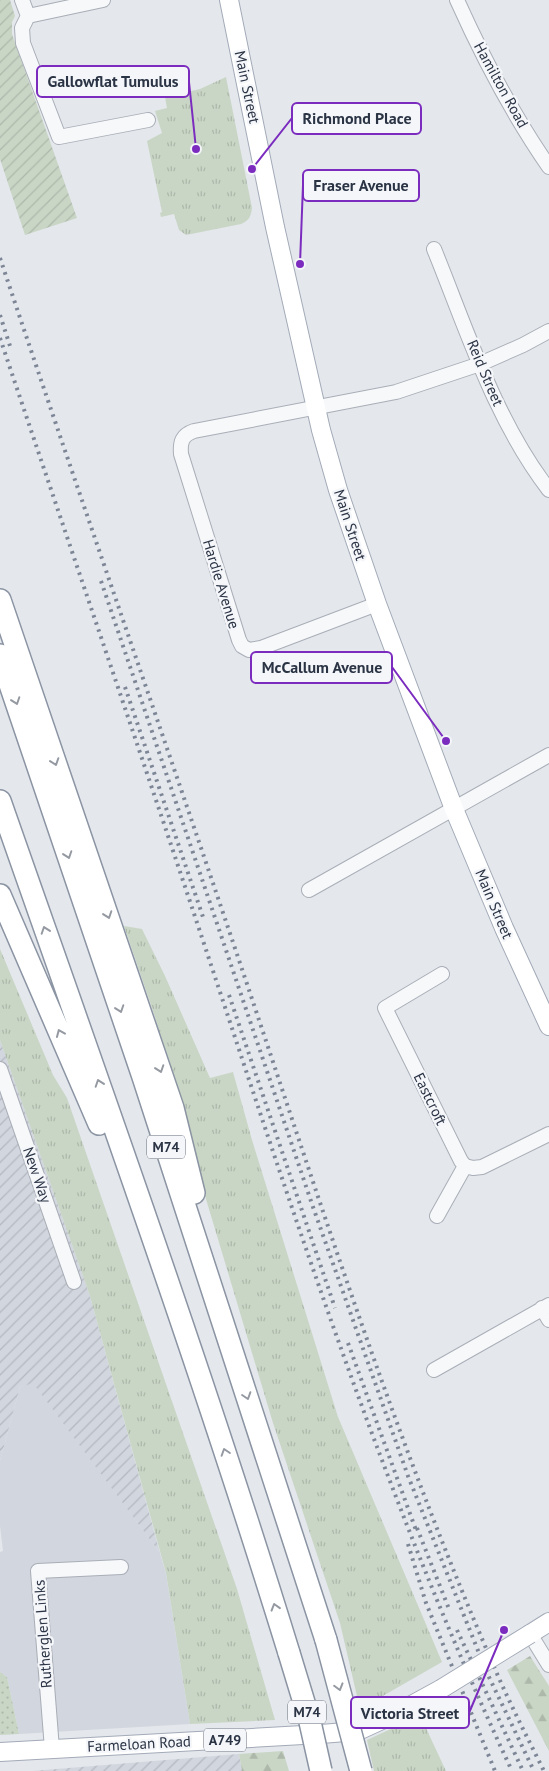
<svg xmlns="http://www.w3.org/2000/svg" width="549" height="1771" font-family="'PT Sans',sans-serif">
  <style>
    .built { fill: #d2d6de }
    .industrial { fill: url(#industrial-furrows) }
    .grass { fill: url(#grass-tufts) }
    .forest { fill: url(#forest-firs) }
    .park { fill: url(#park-dots) }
    .garden { fill: url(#garden-furrows) }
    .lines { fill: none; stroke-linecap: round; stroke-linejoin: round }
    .minor-casing { stroke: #a9aeb7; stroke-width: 16 }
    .major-casing { stroke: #a3abb8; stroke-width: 20 }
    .highway-casing { stroke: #8b94a3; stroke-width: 24 }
    .minor { stroke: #f7f8fa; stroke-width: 14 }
    .major { stroke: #fff; stroke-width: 18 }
    .highway { stroke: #fff; stroke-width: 21 }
    .rail { stroke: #7d8696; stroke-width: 4; stroke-dasharray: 2.5 5; stroke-linecap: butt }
    .major-bridge-casing { stroke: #a3abb8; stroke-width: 20; stroke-linecap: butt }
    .highway-bridge-casing { stroke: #8b94a3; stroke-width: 24; stroke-linecap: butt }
    .major-bridge { stroke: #fff; stroke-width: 18 }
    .highway-bridge { stroke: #fff; stroke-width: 21 }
    .oneway { stroke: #959aa2 }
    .labels { text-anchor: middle; stroke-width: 4.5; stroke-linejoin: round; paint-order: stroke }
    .shield { fill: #f4f6f9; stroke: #676e7b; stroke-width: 1 }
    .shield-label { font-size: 14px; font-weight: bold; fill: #2b3445 }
    .street-label { font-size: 15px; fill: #2b3445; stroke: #f4f6f9 }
    .leader { fill: none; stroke: #7b2cbf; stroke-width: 2 }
    .callout-dot { fill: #7b2cbf; stroke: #f4f6f9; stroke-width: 2 }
    .callout { fill: #f4f6f9; stroke: #7b2cbf; stroke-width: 2 }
    .callout-label { font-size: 16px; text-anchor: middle; font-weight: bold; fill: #2b3445 }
  </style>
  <defs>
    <pattern id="industrial-furrows" width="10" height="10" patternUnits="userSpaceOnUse" patternTransform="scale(1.25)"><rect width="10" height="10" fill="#d2d6de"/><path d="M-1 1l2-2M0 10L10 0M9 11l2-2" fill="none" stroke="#b4b8c0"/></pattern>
    <pattern id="grass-tufts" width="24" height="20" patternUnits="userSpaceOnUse" patternTransform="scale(1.25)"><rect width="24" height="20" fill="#c9d6c5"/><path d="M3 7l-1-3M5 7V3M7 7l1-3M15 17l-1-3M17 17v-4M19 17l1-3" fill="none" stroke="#adb8ab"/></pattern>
    <pattern id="forest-firs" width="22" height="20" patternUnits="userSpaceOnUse" patternTransform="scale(1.25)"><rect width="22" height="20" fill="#c9d6c5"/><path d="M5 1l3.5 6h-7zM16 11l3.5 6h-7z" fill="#adb8ab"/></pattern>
    <pattern id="park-dots" width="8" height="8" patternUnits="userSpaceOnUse" patternTransform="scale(1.25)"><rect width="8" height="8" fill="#c9d6c5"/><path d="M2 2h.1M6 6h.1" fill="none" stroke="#adb8ab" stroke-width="1.8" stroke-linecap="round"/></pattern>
    <pattern id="garden-furrows" width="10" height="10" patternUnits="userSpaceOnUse" patternTransform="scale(1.25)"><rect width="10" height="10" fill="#c9d6c5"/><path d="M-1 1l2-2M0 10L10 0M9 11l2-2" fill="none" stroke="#adb8ab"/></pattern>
  </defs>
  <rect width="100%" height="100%" fill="#e4e7ec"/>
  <path class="built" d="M33,1382L160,1553L166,1574L190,1724L19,1734L7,1677L0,1672V1552L3,1551L0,1526V1461L20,1387Z"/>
  <path class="industrial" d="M0,1040L90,1296L160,1553L33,1383L20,1387L0,1461Z
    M239,1754L242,1771H32Z"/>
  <path class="grass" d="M226,77L252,208C251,216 249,221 241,224L186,235L179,230L174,214L161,217L160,213L162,212L147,141L162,133L155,111L167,108L165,97L200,89Z
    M124,926L142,929L165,976L210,1078L233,1072L252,1140L338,1417L442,1662L360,1709L340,1623L273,1423L200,1179L155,1017Z
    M0,949L53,1075L67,1098L237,1589L275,1720L190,1724L166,1573L90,1296L0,1040Z
    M410,1720L425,1726L446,1771H374L367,1740Z"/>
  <path class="forest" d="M530,1656L549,1686V1751L507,1670Z
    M283,1751L289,1771H242L239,1754Z"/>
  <path class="park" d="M0,1672L7,1677L19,1734L0,1735Z"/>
  <path class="garden" d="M0,0H10L15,16L12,22V34L77,218L25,235L0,159Z"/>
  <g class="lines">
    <g class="minor-casing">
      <path id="minor" d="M22,0L28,16L103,0
        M457,0C483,58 513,115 549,167
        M28,16L22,28L23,43L59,137L148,120
        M434,249C467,330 495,420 549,490
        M377,604L261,648L249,650L242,646L239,640L181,454C180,442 182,435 194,431L396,392L480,364L523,345L549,331
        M309,890L549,755
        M442,974L385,1008L461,1161L465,1166L473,1168L482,1167L549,1134
        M0,1069L74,1282
        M437,1216L465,1166
        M542,1308L549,1320
        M434,1370L549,1305
        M530,1634L549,1665
        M52,1749L38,1571L121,1567"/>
    </g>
    <g class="major-casing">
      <path id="major" d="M229,0L275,227L321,430L338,490L377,604L454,809L504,928L549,1026
        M530,1634L549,1622
        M0,1752L321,1734L358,1731L397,1713L441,1689"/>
    </g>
    <g class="highway-casing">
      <path id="highway" d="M0,600L173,1108L194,1193
        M0,655L143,1077L326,1640
        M0,801C99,1084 201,1367 289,1653
        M0,895L99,1124"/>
    </g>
    <use href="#minor" class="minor"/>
    <use href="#major" class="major"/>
    <use href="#highway" class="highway"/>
    <path class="rail" d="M0,258C82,504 168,748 250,993C326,1220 399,1449 495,1669C510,1704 527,1737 544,1771
      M0,315L10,346
      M0,338C72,553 146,768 217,983C305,1249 393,1517 512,1771
      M101,581L313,1207L408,1476L487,1673L534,1771
      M125,687L203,917
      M229,995L335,1308
      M348,1343L417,1533
      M417,1528L449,1609
      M408,1544L426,1603L495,1771
      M457,1630L523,1771"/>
    <g class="major-bridge-casing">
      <path id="major-bridge" d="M441,1689L530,1634"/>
    </g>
    <g class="highway-bridge-casing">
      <path id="highway-bridge" d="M326,1640L361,1771
        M289,1653L310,1722L321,1771"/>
    </g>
    <use href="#major-bridge" class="major-bridge"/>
    <use href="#highway-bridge" class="highway-bridge"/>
  </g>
  <defs><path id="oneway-chevron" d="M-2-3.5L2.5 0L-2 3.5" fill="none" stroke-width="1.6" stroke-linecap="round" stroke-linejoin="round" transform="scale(1.25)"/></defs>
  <g class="oneway">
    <use href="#oneway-chevron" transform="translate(16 701) rotate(71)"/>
    <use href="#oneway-chevron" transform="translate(55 762) rotate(71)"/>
    <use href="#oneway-chevron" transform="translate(68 855) rotate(71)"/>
    <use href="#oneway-chevron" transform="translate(108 915) rotate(71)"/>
    <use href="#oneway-chevron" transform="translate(45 930) rotate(-109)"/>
    <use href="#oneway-chevron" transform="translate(120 1009) rotate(71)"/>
    <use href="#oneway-chevron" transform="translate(60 1033) rotate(-113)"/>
    <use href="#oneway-chevron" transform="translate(160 1069) rotate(71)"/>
    <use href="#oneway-chevron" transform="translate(99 1083) rotate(-109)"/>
    <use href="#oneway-chevron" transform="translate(247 1396) rotate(72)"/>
    <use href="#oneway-chevron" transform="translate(225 1452) rotate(-108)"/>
    <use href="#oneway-chevron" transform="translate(275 1607) rotate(-107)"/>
    <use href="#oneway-chevron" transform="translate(339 1687) rotate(74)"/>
  </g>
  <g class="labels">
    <g class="shield">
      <rect x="147" y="1135.5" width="38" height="23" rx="4"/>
      <rect x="288" y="1700.5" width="38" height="23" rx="4"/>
      <rect x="204" y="1728.5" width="42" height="23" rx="4"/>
    </g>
    <g class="shield-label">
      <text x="166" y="1152">M74</text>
      <text x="307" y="1717">M74</text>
      <text x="225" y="1745">A749</text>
    </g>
    <g class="street-label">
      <text transform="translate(501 85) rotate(61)" y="5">Hamilton Road</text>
      <text transform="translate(247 87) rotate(78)" y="5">Main Street</text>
      <text transform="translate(485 373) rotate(67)" y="5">Reid Street</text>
      <text transform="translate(350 525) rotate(72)" y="5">Main Street</text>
      <text transform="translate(221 584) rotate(73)" y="5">Hardie Avenue</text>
      <text transform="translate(494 904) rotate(67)" y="5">Main Street</text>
      <text transform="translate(430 1099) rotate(64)" y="5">Eastcroft</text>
      <text transform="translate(37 1175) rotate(71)" y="5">New Way</text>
      <text transform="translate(43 1634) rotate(-94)" y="5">Rutherglen Links</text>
      <text transform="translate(139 1744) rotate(-3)" y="5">Farmeloan Road</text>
    </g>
  </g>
  <path class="leader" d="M196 149L189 82M252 169L292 118M300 264L303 185M446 741L392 667M504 1630L469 1713"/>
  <g class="callout-dot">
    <circle cx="196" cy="149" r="5"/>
    <circle cx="252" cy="169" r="5"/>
    <circle cx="300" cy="264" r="5"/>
    <circle cx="446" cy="741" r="5"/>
    <circle cx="504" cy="1630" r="5"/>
  </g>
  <g class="callout">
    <rect x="37" y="66" width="152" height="31" rx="5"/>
    <rect x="292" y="103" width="129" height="31" rx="5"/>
    <rect x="303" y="170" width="116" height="31" rx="5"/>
    <rect x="251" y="652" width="141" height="31" rx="5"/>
    <rect x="351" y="1697" width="118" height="31" rx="5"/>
  </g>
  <g class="callout-label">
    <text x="113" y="87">Gallowflat Tumulus</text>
    <text x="357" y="124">Richmond Place</text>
    <text x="361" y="191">Fraser Avenue</text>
    <text x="322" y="673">McCallum Avenue</text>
    <text x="410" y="1719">Victoria Street</text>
  </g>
</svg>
